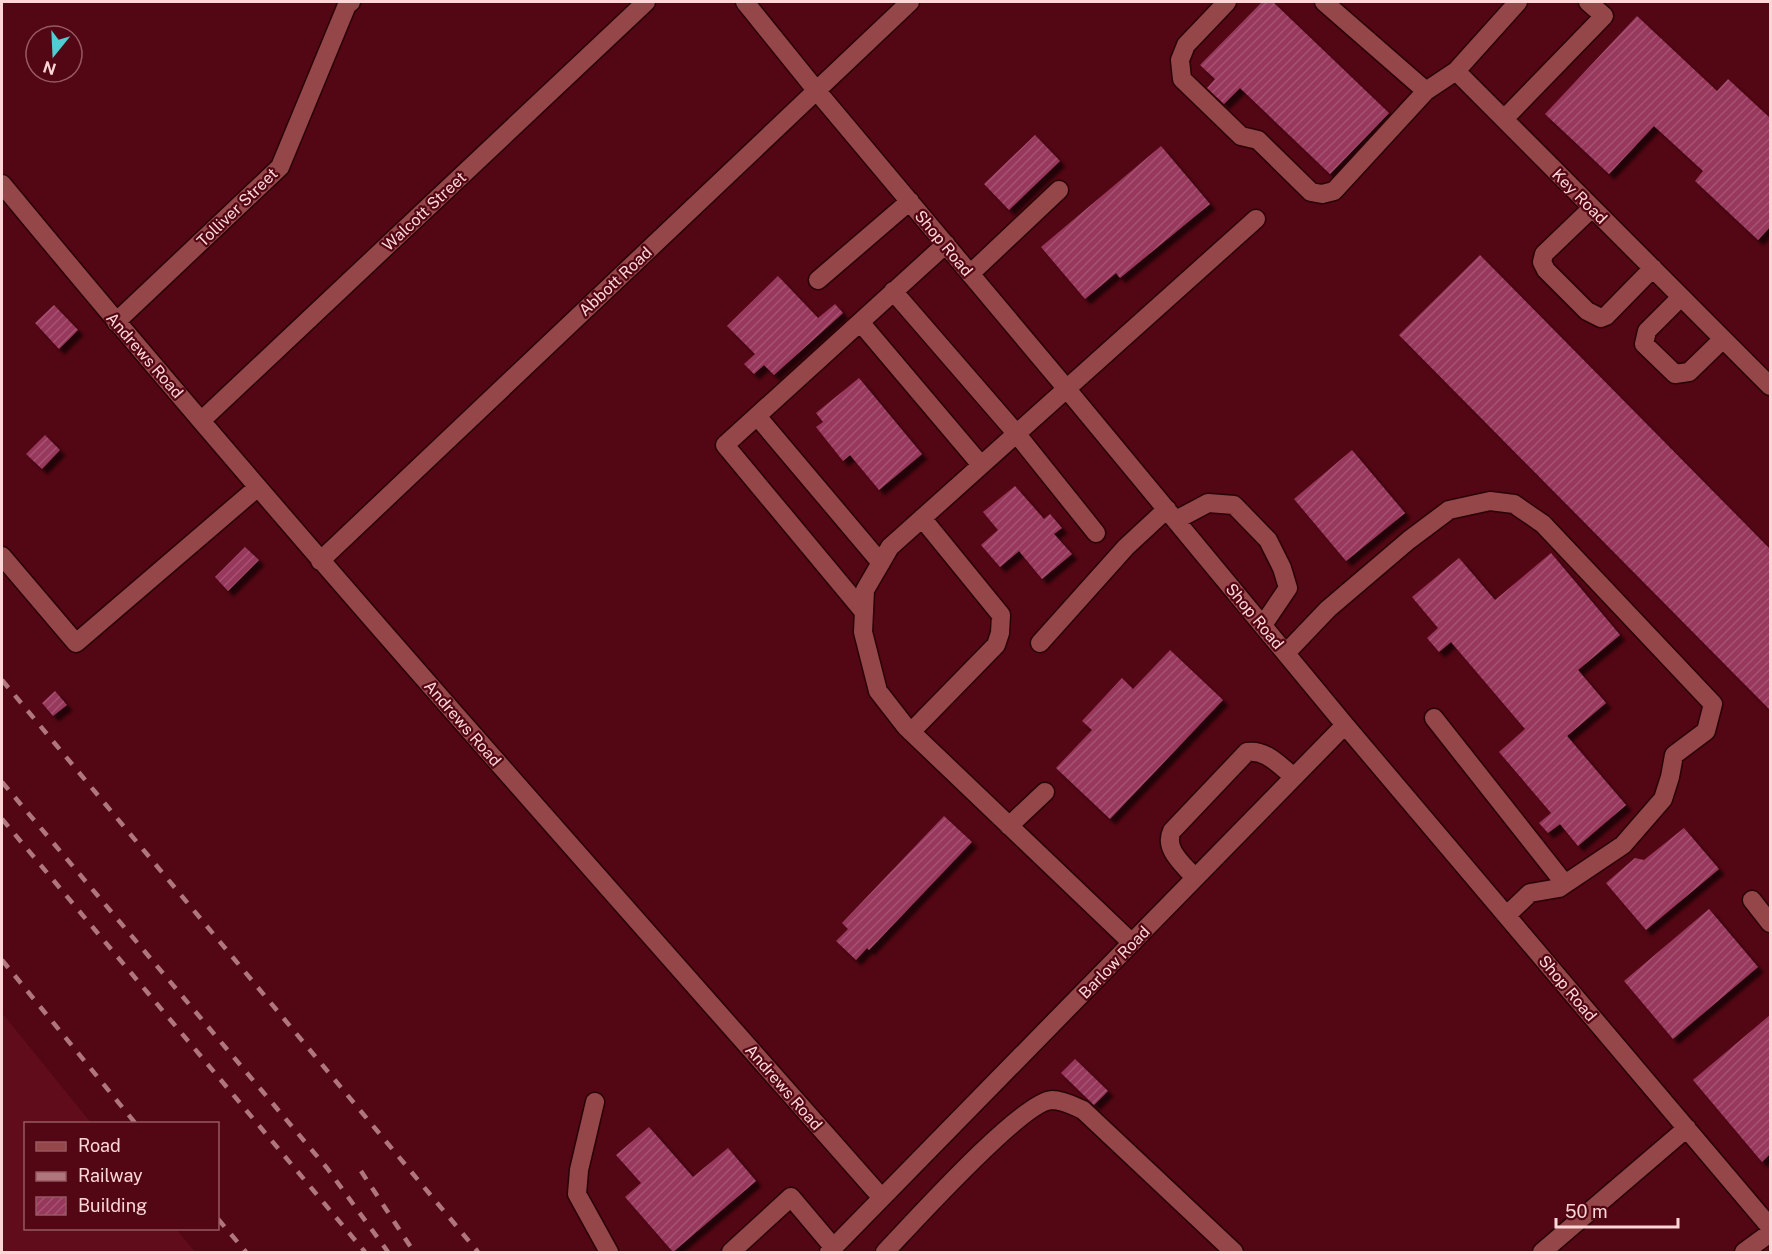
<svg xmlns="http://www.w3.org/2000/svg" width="1772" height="1254" font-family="'Public Sans',sans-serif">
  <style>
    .built { fill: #610c1b }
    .building { fill: url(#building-hatch); filter: url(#shadow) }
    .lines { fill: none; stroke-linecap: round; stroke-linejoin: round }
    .minor-casing { stroke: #290307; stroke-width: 21 }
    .minor { stroke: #954649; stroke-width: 18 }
    .rail { stroke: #af777d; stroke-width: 4.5; stroke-dasharray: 10 10; stroke-linecap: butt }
    .labels { text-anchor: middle; stroke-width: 4.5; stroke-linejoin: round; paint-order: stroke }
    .street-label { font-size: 16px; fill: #fdd7d7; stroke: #530613 }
  </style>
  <defs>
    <pattern id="building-hatch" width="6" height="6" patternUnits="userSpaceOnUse" patternTransform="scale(1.5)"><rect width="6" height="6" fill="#97375c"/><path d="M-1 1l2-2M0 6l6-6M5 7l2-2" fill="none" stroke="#a65373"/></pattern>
    <filter id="shadow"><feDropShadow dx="5.5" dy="5.5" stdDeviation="1.5" flood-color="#0009"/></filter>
  </defs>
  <rect width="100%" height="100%" fill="#530613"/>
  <path class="built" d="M2,1013L91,1123L26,1124V1228L176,1229L195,1252H2Z"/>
  <path class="building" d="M1262,2H1273L1389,113L1330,174L1240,88L1224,104L1207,88L1215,79L1200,65Z
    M1637,16L1717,91L1728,79L1770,118V227L1758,240L1695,181L1703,171L1654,126L1609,174L1545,114Z
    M1035,135L1060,161L1009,210L984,184Z
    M1161,146L1210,204L1120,278L1116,273L1085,299L1041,247Z
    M1480,255L1770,549V710L1399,335Z
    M778,276L818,318L835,304L843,313L774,375L764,365L754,374L744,364L755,354L727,326Z
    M54,305L78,330L59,349L35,323Z
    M859,378L922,454L879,490L850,455L843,461L816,427L823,422L816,413Z
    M45,435L60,450L42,469L26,454Z
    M1352,450L1405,513L1346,561L1294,499Z
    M1015,486L1044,519L1050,514L1062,528L1054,534L1072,554L1042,579L1019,551L1000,567L981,545L998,530L983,512Z
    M245,547L259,560L228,591L215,577Z
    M1551,553L1620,635L1578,670L1606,703L1567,736L1626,805L1578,846L1560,824L1548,833L1539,823L1551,813L1499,752L1525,729L1451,642L1439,652L1427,638L1438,628L1412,597L1459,558L1495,600Z
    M1170,650L1223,700L1110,819L1056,768L1092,730L1082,721L1122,678L1133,689Z
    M55,691L67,705L53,716L42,703Z
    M944,816L972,842L869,950L867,948L856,960L836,941L848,929L842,923Z
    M1684,828L1719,869L1646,930L1606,883L1635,858L1644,860Z
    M1709,909L1758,967L1673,1039L1624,981Z
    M1770,1015V1154L1762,1162L1693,1080Z
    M1075,1059L1108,1091L1094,1105L1061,1073Z
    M649,1127L693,1177L728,1148L756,1181L673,1252L625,1197L641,1183L616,1155Z"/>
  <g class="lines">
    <g class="minor-casing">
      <path id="minor" d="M745,2L816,90L1066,388L1345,725L1770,1227
        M1227,2L1186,45L1180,60L1182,79L1241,136L1258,140L1311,192L1322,194L1334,191L1426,91L1456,71L1518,2
        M1324,2L1426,91
        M1456,71L1770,386
        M1504,119L1604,16L1588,2
        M2,184C287,529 586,862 882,1198
        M1592,208L1544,254L1542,262L1546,270L1587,311L1601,318L1606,316L1653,268
        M970,274L1059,190
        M818,280L910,201
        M893,291L1016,433L1096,533
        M1681,297L1647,331L1644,344L1675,374L1689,372L1723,339
        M116,322L280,167L347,5L351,2
        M860,322L981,465
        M757,416L881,563
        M202,420L646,2
        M1176,520L1208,503L1234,505L1268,540L1282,568L1288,588L1263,625
        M2,556L76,643L258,487
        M320,561L910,2
        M864,612L725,445L946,244
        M1040,643L1126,547L1167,509
        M1286,653L1328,609L1409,540L1449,510L1490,501L1514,504L1543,524L1713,704L1706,731L1674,755L1670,777L1663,799L1623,845L1559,888L1530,893L1507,915
        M1434,718L1565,884
        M911,732L996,645L1000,633L1001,615L922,518
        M1009,826L1045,792
        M1195,878C1184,865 1163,849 1172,831L1247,752C1266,749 1280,766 1294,777
        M1752,900L1770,923
        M1132,943L906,727L878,691L863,632L865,590L890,547L1256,219
        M595,1102L579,1170L577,1194L609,1252
        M731,1252L791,1197L834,1248
        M829,1252L1345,725
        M885,1252C910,1226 1022,1101 1052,1100C1063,1100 1074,1106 1083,1110L1234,1252
        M1542,1252L1687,1128
        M1744,1252L1770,1233"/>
    </g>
    <use href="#minor" class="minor"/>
    <path class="rail" d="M2,680L478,1252
      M2,782L327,1168L388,1252
      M2,819L365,1252
      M2,960L136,1124
      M361,1171L414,1252
      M218,1219L246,1252"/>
  </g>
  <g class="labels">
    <g class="street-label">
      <text transform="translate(1580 196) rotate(45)" y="6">Key Road</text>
      <text transform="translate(237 207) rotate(-44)" y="6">Tolliver Street</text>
      <text transform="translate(424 211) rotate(-43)" y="6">Walcott Street</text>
      <text transform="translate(944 243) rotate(50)" y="6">Shop Road</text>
      <text transform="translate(615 281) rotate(-43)" y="6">Abbott Road</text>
      <text transform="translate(145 355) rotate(49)" y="6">Andrews Road</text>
      <text transform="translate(1255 616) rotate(50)" y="6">Shop Road</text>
      <text transform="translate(463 723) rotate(49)" y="6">Andrews Road</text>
      <text transform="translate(1114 962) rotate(-46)" y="6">Barlow Road</text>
      <text transform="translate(1568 988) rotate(50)" y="6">Shop Road</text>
      <text transform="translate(784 1087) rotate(49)" y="6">Andrews Road</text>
    </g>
  </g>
  <rect width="1772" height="1254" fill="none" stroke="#fdd7d7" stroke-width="6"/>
  <rect x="24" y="1122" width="195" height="108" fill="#530613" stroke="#975a61" stroke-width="1.5"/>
  <rect x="36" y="1142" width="30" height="9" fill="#954649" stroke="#975a61" stroke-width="1.5"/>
  <text x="78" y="1152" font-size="18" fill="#fdd7d7">Road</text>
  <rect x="36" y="1172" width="30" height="9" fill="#af777d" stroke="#975a61" stroke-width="1.5"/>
  <text x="78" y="1182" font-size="18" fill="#fdd7d7">Railway</text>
  <rect x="36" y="1197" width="30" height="18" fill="url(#building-hatch)" stroke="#975a61" stroke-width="1.5"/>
  <text x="78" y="1212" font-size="18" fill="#fdd7d7">Building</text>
  <g transform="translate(54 54) rotate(198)"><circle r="28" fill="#530613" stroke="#975a61" stroke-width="1.5"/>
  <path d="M0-4.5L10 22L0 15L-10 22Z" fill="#51ccd2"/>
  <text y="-9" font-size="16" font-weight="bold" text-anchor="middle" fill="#fdd7d7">N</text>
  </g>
  <path d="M1556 1218v9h122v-9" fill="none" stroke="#fdd7d7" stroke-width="3"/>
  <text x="1565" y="1218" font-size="18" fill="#fdd7d7" stroke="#530613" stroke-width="4.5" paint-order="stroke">50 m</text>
</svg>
